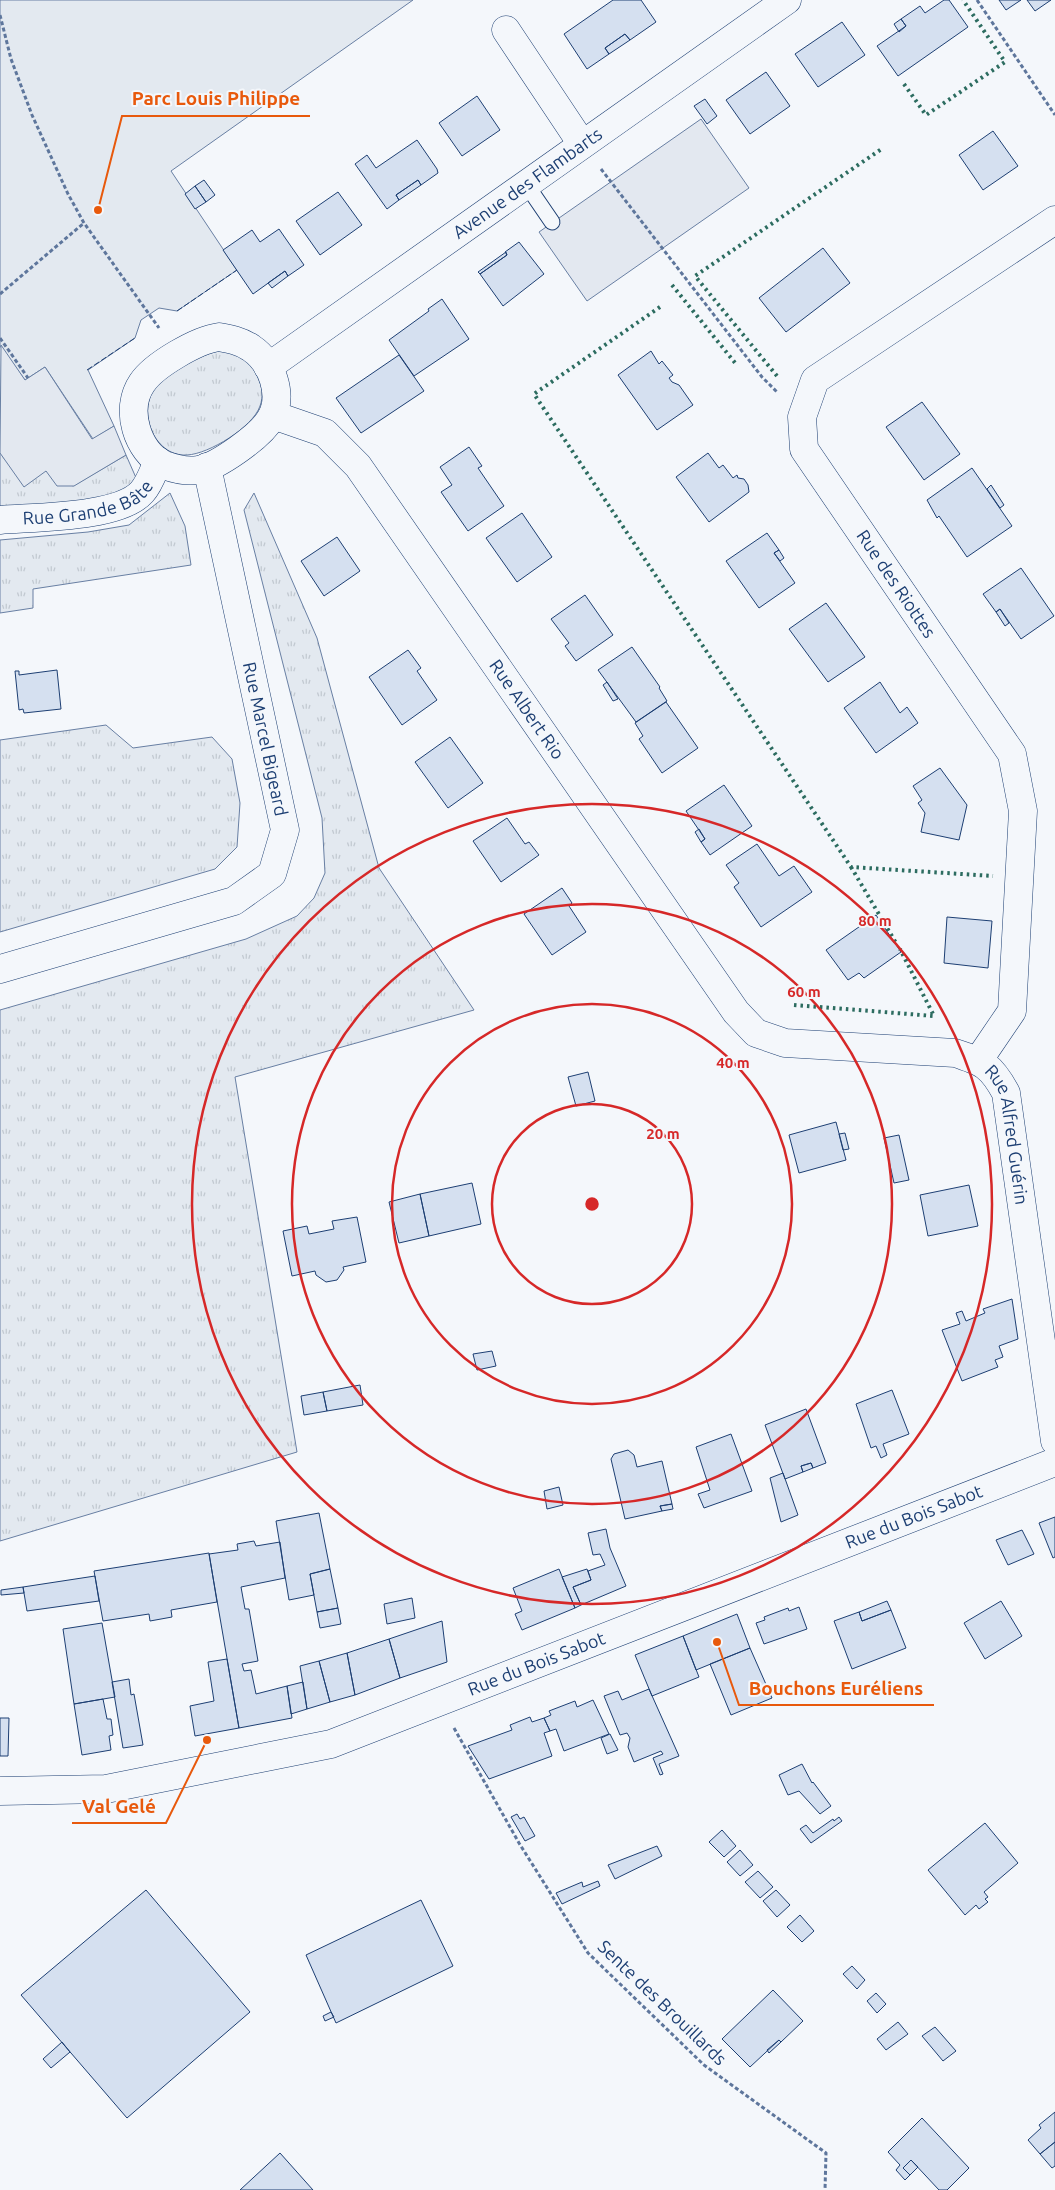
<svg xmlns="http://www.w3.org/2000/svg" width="1055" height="2190" font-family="Ubuntu,sans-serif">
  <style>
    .grass { fill: url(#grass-tufts); stroke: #687fa3 }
    .green { fill: #e3e9f0; stroke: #687fa3 }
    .parking { fill: #e3e8f0; stroke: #687fa3 }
    .building { fill: #d5e0f0; stroke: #1d3f73 }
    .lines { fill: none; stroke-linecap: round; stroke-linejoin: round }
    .lane-casing { stroke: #1d3f73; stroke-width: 17 }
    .street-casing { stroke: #1d3f73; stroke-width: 29 }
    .secondary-casing { stroke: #1d3f73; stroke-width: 29 }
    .path { stroke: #5e769c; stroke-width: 3; stroke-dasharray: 4 2.5; stroke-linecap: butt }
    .lane { stroke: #f4f7fb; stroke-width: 15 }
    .street { stroke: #f4f7fb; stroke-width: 28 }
    .secondary { stroke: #f4f7fb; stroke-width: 28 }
    .hedge { stroke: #2c6c60; stroke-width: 4; stroke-dasharray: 2.5 4; stroke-linecap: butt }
    .fence { stroke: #1d3f73; stroke-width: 1; stroke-dasharray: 6 2.5; stroke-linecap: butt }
    .ring { fill: none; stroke: #d62828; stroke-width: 2.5 }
    .labels { text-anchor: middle; stroke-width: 4; stroke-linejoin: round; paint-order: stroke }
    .street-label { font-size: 18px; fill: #1d3f73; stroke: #f4f7fb }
    .centre { fill: #d62828; stroke: #f4f7fb; stroke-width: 2.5 }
    .ring-label { font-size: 15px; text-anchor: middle; font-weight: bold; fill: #d62828; stroke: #f4f7fb; stroke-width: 4; stroke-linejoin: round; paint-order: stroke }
    .leader { fill: none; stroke: #e8590c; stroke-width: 2 }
    .callout-dot { fill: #e8590c; stroke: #f4f7fb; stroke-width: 2 }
    .callout-label { font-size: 19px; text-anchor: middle; font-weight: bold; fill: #e8590c; stroke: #f4f7fb; stroke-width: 4; stroke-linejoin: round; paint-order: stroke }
  </style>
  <defs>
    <pattern id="grass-tufts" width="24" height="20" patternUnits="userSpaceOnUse" patternTransform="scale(1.25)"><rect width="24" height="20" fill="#e3e9f0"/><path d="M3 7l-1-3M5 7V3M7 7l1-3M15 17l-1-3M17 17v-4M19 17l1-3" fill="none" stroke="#c2c9d1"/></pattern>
  </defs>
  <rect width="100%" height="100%" fill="#f4f7fb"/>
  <path class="grass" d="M218,351C225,352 234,351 240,356C255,366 267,387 260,406C253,427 209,454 187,455C153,457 135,408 158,384C170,371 201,355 218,351Z
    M0,453L46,471L73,486L126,455L137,480L118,495L0,513Z
    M170,493L185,526L191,565L33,589V608L0,613V540L88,532L129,525Z
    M254,493L317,638L379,868L474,1010L235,1077L297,1452L0,1541V1010L246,939L297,916L314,898L325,873L322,818L244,510Z
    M106,725L133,748L212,737L232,759L240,803L237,847L215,869L0,932V740Z"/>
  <path class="green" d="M0,0H413L171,171L237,270L177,311L159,308L141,320L135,338L88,370L114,426L93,439L45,367L25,380L0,346Z"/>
  <path class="parking" d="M701,119L749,188L587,301L539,232Z
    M1,345L25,380L45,367L92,439L114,426L126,455L74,486H57L46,471L24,487L0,453Z"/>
  <path class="building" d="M613,0H641L656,22L630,40L625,34L605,48L609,54L587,69L564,34Z
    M944,0H949L968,27L898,76L877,46L906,26L901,19L920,6L925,13Z
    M999,0H1021L1006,10Z
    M1027,0H1051L1035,11Z
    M901,19L906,26L899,32L894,24Z
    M842,22L865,55L818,87L795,54Z
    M625,34L630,40L609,54L605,48Z
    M766,72L790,106L750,134L726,100Z
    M477,96L500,130L462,156L439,123Z
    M705,99L717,116L707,124L694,106Z
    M993,131L1018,166L983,190L959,155Z
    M417,140L437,169L438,173L421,185L418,180L396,195L399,200L387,209L355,164L367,155L376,168Z
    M204,180L215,195L206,202L195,186Z
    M418,180L421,185L399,200L396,195Z
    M195,186L206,202L195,209L185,194Z
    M338,192L362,225L320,255L296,221Z
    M279,229L304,265L288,276L285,271L253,294L223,250L252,230L260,242Z
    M519,242L544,274L503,306L480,274L507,255L505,252Z
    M823,248L850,283L786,332L759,298Z
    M506,252L507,255L480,274L478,272Z
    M285,271L288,276L272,288L268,283Z
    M442,299L469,339L414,376L389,340L429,311L428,309Z
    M651,351L659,364L662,361L673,375L669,378L672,382L679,385L693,405L657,430L618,375Z
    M399,355L424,391L361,433L336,398Z
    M922,402L960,454L924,480L886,427Z
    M469,447L482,466L478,468L504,506L468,531L441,492L452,485L440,467Z
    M708,453L719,468L723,465L733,478L737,475L738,478L744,479L748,485L749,492L709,522L676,477Z
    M972,468L1012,526L967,557L939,516L937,518L927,500Z
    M991,485L1004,505L1000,508L987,489Z
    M522,513L552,557L517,582L486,538Z
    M767,533L779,550L774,553L795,583L759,608L726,561Z
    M337,537L360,571L324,596L301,561Z
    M779,550L784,558L780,561L774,553Z
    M1021,568L1054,616L1021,639L1000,609L996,612L983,594Z
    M585,595L613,635L576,661L565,646L569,643L551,619Z
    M826,603L865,657L828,682L789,629Z
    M1000,609L1009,623L1005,626L996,612Z
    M632,647L660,687L659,688L667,701L636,722L598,670Z
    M408,650L421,668L417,671L437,700L402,725L369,677Z
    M57,670L61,709L24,713L23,709L19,710L15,671H19V675Z
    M607,682L618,699L613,701L603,685Z
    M880,682L900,713L907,707L918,723L876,753L844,708Z
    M666,702L698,748L662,773L639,739L643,736L635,723Z
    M450,737L483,783L448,808L415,762Z
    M940,768L967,805L959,840L921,832L925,813L918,803L922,800L913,786Z
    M724,785L752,826L710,855L701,842L705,839L686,811Z
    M507,818L525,844L529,842L539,855L501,882L473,841Z
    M699,829L705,839L701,842L695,832Z
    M757,844L779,876L794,866L812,892L761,927L734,887L739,883L726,865Z
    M562,888L572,903L569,906L586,932L552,955L524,914Z
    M876,915L901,952L864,978L859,973L848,980L826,950Z
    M947,917L992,921L988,968L944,963Z
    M588,1072L595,1101L576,1106L568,1077Z
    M836,1122L846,1160L799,1173L789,1135Z
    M845,1133L849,1149L843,1150L839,1134Z
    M899,1135L909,1180L894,1183L884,1138Z
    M472,1183L481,1224L429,1236L420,1194Z
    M969,1185L978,1226L928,1236L920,1195Z
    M420,1194L429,1236L399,1243L389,1202Z
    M357,1217L366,1262L343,1267L344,1270L337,1280L326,1282L316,1275L315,1271L292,1276L283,1231L307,1226L309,1234L334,1229L332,1221Z
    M1012,1299L1018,1339L999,1346L1003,1357L995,1360L998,1367L962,1381L942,1330L960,1324L956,1313L962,1311L966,1321L985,1313L983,1309Z
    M492,1351L496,1366L477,1370L473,1354Z
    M360,1385L363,1405L327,1411L323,1392Z
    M892,1390L909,1434L883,1444L887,1455L881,1458L876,1446L871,1448L856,1404Z
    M323,1392L327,1411L304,1415L301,1396Z
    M806,1409L826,1463L813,1468L811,1463L801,1466L803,1472L785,1479L765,1425Z
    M731,1434L752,1491L704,1508L698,1494L710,1490L696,1447Z
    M628,1450L634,1455L637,1467L662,1461L672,1504L660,1506L662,1511L625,1519L611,1459L614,1454Z
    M811,1463L813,1468L803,1472L801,1466Z
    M783,1473L798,1515L781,1522L770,1478Z
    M559,1487L563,1505L547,1509L544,1491Z
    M672,1504L673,1509L662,1511L660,1506Z
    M319,1513L330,1569L310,1574L314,1595L289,1600L276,1521Z
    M1055,1517V1557L1053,1558L1039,1523Z
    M606,1529L610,1548L626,1586L581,1605L573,1587L591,1580L588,1571L605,1565L600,1554L593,1555L588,1533Z
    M1022,1530L1034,1554L1008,1565L996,1540Z
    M254,1541L256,1546L280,1542L285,1578L241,1587L245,1609H249L258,1661L242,1664L244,1671L251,1670L256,1694L287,1686L292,1718L239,1728L209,1554L238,1550L237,1544Z
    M209,1553L217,1602L171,1610L172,1617L150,1621L149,1614L103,1621L94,1571Z
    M330,1569L338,1608L317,1612L310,1574Z
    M559,1569L575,1608L522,1630L515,1614L522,1611L513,1588Z
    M587,1569L591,1580L573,1587L581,1605L575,1608L562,1577Z
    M95,1576L99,1601L27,1611L23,1587Z
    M23,1587L24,1593L1,1595V1590Z
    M412,1598L415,1618L387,1624L384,1604Z
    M887,1601L891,1610L862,1621L859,1612Z
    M1001,1601L1022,1636L985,1659L964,1623Z
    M799,1607L807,1629L764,1644L756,1623L765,1620L764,1617L788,1608L789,1611Z
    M338,1608L341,1624L320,1628L317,1612Z
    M891,1610L906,1648L852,1669L834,1621L859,1612L862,1621Z
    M737,1614L750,1648L696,1670L683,1636Z
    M442,1621L447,1662L400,1678L389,1639Z
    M102,1623L115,1697L74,1704L63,1629Z
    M683,1636L699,1677L652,1696L635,1655Z
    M389,1639L400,1678L355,1695L347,1653Z
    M750,1648L772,1698L731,1715L710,1664Z
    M347,1653L355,1695L330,1702L319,1661Z
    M227,1659L239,1728L195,1736L190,1706L214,1701L208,1662Z
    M319,1661L330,1702L307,1709L300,1666Z
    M129,1679L131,1695L134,1694L143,1745L123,1748L112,1682Z
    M303,1682L307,1709L291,1714L287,1686Z
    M649,1689L679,1756L659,1764L663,1774L660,1775L653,1758L663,1754L661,1751L634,1762L628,1747L630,1738L627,1733L620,1735L604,1696L618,1691L622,1700Z
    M103,1699L107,1719H111L113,1735L109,1736L111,1750L82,1755L74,1704Z
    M593,1700L609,1734L564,1751L556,1729L550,1731L544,1718L551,1715L549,1711L575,1701L577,1707Z
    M530,1717L532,1722L544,1718L550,1731L544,1733L552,1756L489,1779L468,1746L512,1730L510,1725Z
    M0,1718H9L8,1756H0Z
    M610,1734L618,1750L607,1754L601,1738Z
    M802,1764L812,1783L813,1782L831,1806L820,1814L799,1791L788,1795L779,1775Z
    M517,1814L520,1819L524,1817L535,1836L525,1841L511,1817Z
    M839,1817L842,1821L811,1843L800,1829L806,1825L813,1833L833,1819L834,1821Z
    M985,1823L1018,1863L984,1892L988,1897L985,1899L988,1902L979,1909L976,1905L965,1915L928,1870Z
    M722,1830L736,1846L724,1857L709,1842Z
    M657,1846L662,1856L615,1879L608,1865Z
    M740,1850L753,1865L740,1876L727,1862Z
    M758,1871L773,1887L760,1898L745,1882Z
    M598,1881L600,1886L562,1904L556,1893L582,1882L583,1887Z
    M146,1890L250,2012L127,2118L21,1995Z
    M776,1890L790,1905L777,1917L763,1901Z
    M421,1900L453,1966L336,2023L306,1955Z
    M800,1915L814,1931L802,1942L787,1927Z
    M852,1966L865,1980L857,1989L843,1974Z
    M773,1990L803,2021L781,2042L779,2040L750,2067L722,2039Z
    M876,1993L886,2004L877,2013L867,2001Z
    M331,2012L334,2017L325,2021L323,2016Z
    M898,2022L908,2034L886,2050L877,2039Z
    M935,2027L956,2051L943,2061L922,2036Z
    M779,2040L781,2042L769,2053L767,2050Z
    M62,2042L70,2052L51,2068L43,2059Z
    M1055,2112V2142L1040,2154L1028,2140L1041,2128L1039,2125Z
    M922,2118L969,2168L947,2190H939L911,2160L903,2168L910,2175L905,2180L896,2170L900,2165L888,2152Z
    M1055,2142V2166L1052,2168L1040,2154Z
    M280,2153L313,2190H240Z
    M911,2160L918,2167L910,2175L903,2168Z"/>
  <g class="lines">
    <g class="lane-casing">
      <path id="lane" d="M526,184L552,222"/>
    </g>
    <g class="street-casing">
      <g id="street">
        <path d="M506,30L582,144"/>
        <path d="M219,337C230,339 241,341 251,348C272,362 284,395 271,418C261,436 217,467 198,470C186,472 175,469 164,465C137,451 124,409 142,383C154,365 197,340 219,337Z"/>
        <path id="s1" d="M268,367L787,0"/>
        <path id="s2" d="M273,415L325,433L358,466L736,1012L756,1033L785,1043L955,1053C983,1062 991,1065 1006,1093L1055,1441"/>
        <path id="s3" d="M0,520C35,517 119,518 142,492C150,483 153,472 158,461"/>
        <path d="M0,969L234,901L272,874L285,830L207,467"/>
        <path d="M978,1061L1012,1011L1023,811L1012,754L804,449L802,417L815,380L1055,220"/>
      </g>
    </g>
    <g class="secondary-casing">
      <g id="secondary">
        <path id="s4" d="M0,1791L106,1789L331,1744L1055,1462"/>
      </g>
    </g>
    <path class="path" d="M977,0L1055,115
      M0,15L11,59L32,115L68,194L84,223L159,328
      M601,169L762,377L778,393
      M0,294L84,223
      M0,338L28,378
      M454,1728L519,1843L588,1953L704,2065L826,2153L825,2190"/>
    <use href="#lane" class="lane"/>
    <use href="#street" class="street"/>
    <use href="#secondary" class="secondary"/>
    <path class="hedge" d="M904,84L926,115L1005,62L963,0
      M672,285L736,364
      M660,307L534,394L851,867L993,876
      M777,376L695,276L883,148
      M851,867L896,943
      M794,1005L934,1016L900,949"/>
    <path class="fence" d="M177,311L237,270
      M87,370L135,338"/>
  </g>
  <g class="ring">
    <circle cx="592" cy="1204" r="100"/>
    <circle cx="592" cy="1204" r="200"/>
    <circle cx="592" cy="1204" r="300"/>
    <circle cx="592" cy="1204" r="400"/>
  </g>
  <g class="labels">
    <g class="street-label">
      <text dy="6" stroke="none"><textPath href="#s1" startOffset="318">Avenue des Flambarts</textPath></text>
      <text dy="6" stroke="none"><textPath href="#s3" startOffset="91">Rue Grande Bâte</textPath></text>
      <text transform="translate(896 584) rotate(56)" y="6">Rue des Riottes</text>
      <text dy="6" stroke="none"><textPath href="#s2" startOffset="398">Rue Albert Rio</textPath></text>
      <text transform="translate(265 739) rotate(78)" y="6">Rue Marcel Bigeard</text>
      <text dy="6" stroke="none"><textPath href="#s2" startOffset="1104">Rue Alfred Guérin</textPath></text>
      <text dy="6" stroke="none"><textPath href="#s4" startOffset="961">Rue du Bois Sabot</textPath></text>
      <text dy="6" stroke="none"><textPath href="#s4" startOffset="556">Rue du Bois Sabot</textPath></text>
      <text transform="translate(662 2003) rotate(44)" y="6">Sente des Brouillards</text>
    </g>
  </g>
  <circle cx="592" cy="1204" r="8" class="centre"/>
  <g class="ring-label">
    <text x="875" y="926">80 m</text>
    <text x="804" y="997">60 m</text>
    <text x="733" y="1068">40 m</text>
    <text x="663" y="1139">20 m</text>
  </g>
  <path class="leader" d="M98 210L122 116H310M717 1642L739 1705H934M207 1740L166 1823H72"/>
  <g class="callout-dot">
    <circle cx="98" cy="210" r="5"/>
    <circle cx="717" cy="1642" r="5"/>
    <circle cx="207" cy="1740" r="5"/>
  </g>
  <g class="callout-label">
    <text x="216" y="105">Parc Louis Philippe</text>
    <text x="836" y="1695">Bouchons Euréliens</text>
    <text x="119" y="1813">Val Gelé</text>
  </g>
</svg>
